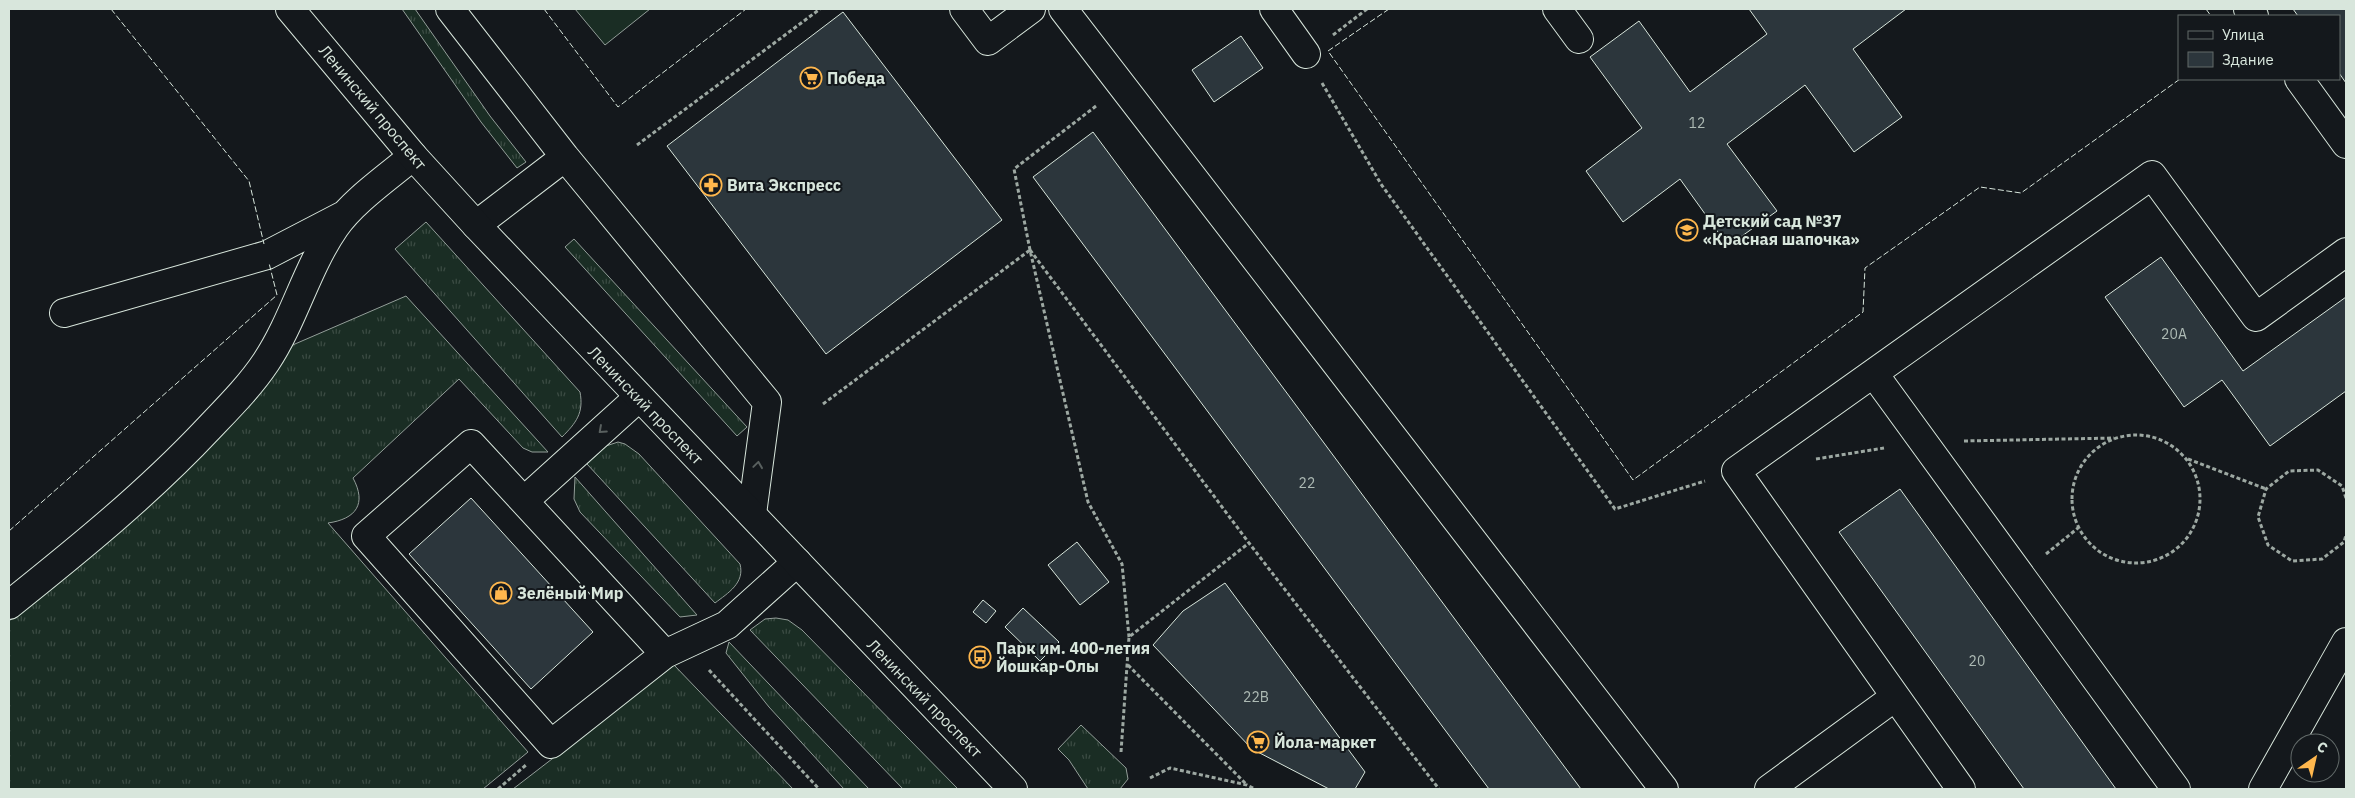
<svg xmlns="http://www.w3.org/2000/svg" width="2355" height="798" font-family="'IBM Plex Sans',sans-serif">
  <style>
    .grass { fill: url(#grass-tufts); stroke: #939e99 }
    .pitch { fill: #1a2d24; stroke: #939e99 }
    .building { fill: #2c363c; stroke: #d8e6dc }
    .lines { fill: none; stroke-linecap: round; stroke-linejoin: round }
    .minor-casing { stroke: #d8e6dc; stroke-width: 30 }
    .major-casing { stroke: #d8e6dc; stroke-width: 30 }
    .path { stroke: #9da8a2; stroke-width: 3; stroke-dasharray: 4 2.5; stroke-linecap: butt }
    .minor { stroke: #14181c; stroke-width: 28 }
    .major { stroke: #14181c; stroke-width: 28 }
    .fence { stroke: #d8e6dc; stroke-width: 1; stroke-dasharray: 6 2.5; stroke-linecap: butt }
    .oneway { stroke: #59605f }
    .labels { text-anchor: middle; stroke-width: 4; stroke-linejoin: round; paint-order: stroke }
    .number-label { font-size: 14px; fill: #adbab4 }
    .poi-label { font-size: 16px; font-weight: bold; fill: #d8e6dc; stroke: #14181c; text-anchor: start }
    .street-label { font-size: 16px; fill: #d8e6dc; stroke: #14181c }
  </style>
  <defs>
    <pattern id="grass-tufts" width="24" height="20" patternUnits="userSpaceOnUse" patternTransform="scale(1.25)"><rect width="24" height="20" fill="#1a2d24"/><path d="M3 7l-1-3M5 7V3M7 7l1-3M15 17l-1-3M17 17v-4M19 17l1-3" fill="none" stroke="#3b4b43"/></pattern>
  </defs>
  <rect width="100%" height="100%" fill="#14181c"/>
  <path class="grass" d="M402,9H415L490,116L526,162L517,168L481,122Z
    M426,222L580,392C584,413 576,423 562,437L395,249Z
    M574,239L747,427L737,436L565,247Z
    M406,296L548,452H532L523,448L459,379L353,478C367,504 356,519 328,523L528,752L483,789H9V621L97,551L177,480L256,399L288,347Z
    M618,442L625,444L639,454L740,564C745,583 728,593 715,603L587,464L606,446Z
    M575,477L697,615L680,617L580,512L574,499Z
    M776,618L788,620L802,630L958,789H903L750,630L765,619Z
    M729,642L869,789H844L769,707L726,653Z
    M674,665L793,789H513Z
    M1081,725L1126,768L1128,779L1120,789H1088L1069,760L1058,749Z"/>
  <path class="pitch" d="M575,9H650L605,45Z"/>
  <path class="building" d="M1749,9H1906L1853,49L1902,117L1854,152L1805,85L1727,144L1777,211L1728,246L1680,179L1623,222L1586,171L1642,128L1590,57L1639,21L1690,92L1767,34Z
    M2293,9H2346V83L2339,73V16H2298Z
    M843,12L1002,220L826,354L667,146Z
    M1241,36L1263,68L1214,102L1192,70Z
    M1093,132L1581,789H1489L1033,177Z
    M2161,257L2243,371L2346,297V391L2270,446L2222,380L2184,407L2105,297Z
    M1900,489L2116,789H2024L1839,532Z
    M471,498L593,632L531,689L409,554Z
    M1077,542L1109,582L1080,605L1048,565Z
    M1225,583L1365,772L1355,789H1329L1252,749L1153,645L1183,611Z
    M983,600L996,611L986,623L973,612Z
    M1023,608L1059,642L1040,661L1005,627Z"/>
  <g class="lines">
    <g class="minor-casing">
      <path id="minor" d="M450,9L565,157L767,402L752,514
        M964,9L988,41L1031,9
        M1063,9L1664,789
        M1274,9L1306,54
        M1557,9L1579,39
        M2248,9L2254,16
        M2299,79L2346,144
        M476,225L565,157
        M64,313L267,255L344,215
        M1874,374L2176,789
        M524,501L638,398
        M9,605C79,549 148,493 209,428C229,407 250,386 266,362C294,320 306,269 335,227C353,201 388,177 413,156
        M665,654L471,444L366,536L551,744L665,654L727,625L797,562
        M1769,789L1895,697
        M1961,789L1736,471L2152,175L2256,317L2346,252
        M2263,789L2346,642"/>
    </g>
    <g class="major-casing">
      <path id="major" d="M290,9L413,156L476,225L1013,789"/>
    </g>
    <path class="path" d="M1333,35L1367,9
      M1322,83L1381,184L1615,509L1705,481
      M1096,106L1014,169L1030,250L1088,502L1122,564L1129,637
      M637,145L820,9
      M1030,250L1249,543L1439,789
      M823,404L1030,250
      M2072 499a64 64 0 1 1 128 0a64 64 0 1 1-128 0Z
      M1964,441L2114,438
      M1816,459L1884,448
      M2188,459L2266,489
      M2346,498L2342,486L2318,470L2289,471L2266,489L2258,517L2268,545L2292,561L2322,559L2344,542L2346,535
      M2046,554L2078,528
      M1128,665L1247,785
      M709,670L819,789
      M1121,752L1129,637L1249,543
      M1150,778L1170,768L1247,785L1255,789
      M498,789L526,765"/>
    <use href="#minor" class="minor"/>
    <use href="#major" class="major"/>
    <path class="fence" d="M111,9L249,181L264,244
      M544,9L618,107L746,9
      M1389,9L1328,51L1633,480L1863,312L1865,268L1980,187L2021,193L2180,79
      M2206,9L2211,16
      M9,531L277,295L269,263"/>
  </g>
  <defs><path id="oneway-chevron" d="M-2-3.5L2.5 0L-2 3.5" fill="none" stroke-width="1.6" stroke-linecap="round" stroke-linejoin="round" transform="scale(1.25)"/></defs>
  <g class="oneway">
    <use href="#oneway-chevron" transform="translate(602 430) rotate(138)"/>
    <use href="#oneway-chevron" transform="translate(758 465) rotate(-82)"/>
  </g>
  <defs>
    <g id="supermarket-ring" transform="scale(1.125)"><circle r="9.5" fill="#14181c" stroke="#ffb74d" stroke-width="1.5"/><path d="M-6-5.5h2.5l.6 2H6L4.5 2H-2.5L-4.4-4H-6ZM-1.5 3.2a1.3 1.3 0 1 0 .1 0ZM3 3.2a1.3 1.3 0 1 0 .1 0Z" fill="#ffb74d"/></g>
    <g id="pharmacy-ring" transform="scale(1.125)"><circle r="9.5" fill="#14181c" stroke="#ffb74d" stroke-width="1.5"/><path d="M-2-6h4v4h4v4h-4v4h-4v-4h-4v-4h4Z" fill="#ffb74d"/></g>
    <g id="school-ring" transform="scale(1.125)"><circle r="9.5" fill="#14181c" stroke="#ffb74d" stroke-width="1.5"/><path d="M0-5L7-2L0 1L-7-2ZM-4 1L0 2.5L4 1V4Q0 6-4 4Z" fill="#ffb74d"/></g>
    <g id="shop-ring" transform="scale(1.125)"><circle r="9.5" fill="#14181c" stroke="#ffb74d" stroke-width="1.5"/><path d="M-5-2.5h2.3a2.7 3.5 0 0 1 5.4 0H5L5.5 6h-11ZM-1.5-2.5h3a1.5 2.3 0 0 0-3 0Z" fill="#ffb74d"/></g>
    <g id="bus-ring" transform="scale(1.125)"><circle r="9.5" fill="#14181c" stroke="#ffb74d" stroke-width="1.5"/><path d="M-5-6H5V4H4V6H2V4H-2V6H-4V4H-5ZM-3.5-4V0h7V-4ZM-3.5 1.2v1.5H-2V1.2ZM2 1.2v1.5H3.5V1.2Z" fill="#ffb74d"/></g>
  </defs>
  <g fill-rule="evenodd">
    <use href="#supermarket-ring" x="811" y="78"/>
    <use href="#pharmacy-ring" x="711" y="185"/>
    <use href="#school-ring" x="1687" y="230"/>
    <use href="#shop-ring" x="501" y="593"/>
    <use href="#bus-ring" x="980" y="657"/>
    <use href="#supermarket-ring" x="1258" y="742"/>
  </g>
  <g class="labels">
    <g class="number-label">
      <text x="1697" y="128">12</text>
      <text x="2174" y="339">20А</text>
      <text x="1307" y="488">22</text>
      <text x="1977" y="666">20</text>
      <text x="1256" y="702">22В</text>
    </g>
    <g class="poi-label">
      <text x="827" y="84">Победа</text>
      <text x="727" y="191">Вита Экспресс</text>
      <text x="1703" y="227">Детский сад №37<tspan x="1703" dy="18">«Красная шапочка»</tspan></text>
      <text x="517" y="599">Зелёный Мир</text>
      <text x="996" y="654">Парк им. 400-летия<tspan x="996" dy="18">Йошкар-Олы</tspan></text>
      <text x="1274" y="748">Йола-маркет</text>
    </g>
    <g class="street-label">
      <text transform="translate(373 107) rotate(50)" y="6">Ленинский проспект</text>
      <text transform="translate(646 405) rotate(46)" y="6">Ленинский проспект</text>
      <text transform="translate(925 698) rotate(46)" y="6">Ленинский проспект</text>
    </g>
  </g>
  <rect width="2355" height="798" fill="none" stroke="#d8e6dc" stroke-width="20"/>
  <rect x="2178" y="15" width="162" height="65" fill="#14181c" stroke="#626a69"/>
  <rect x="2188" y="31" width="25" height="8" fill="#14181c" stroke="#626a69"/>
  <text x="2222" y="40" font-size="15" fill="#d8e6dc">Улица</text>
  <rect x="2188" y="52" width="25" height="15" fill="#2c363c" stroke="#626a69"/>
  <text x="2222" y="65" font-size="15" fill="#d8e6dc">Здание</text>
  <g transform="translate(2315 758) rotate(34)"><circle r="24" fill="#14181c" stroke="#626a69"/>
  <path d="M0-4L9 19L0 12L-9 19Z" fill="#ffb74d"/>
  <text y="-8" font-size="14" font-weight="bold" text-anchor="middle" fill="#d8e6dc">С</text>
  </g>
</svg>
